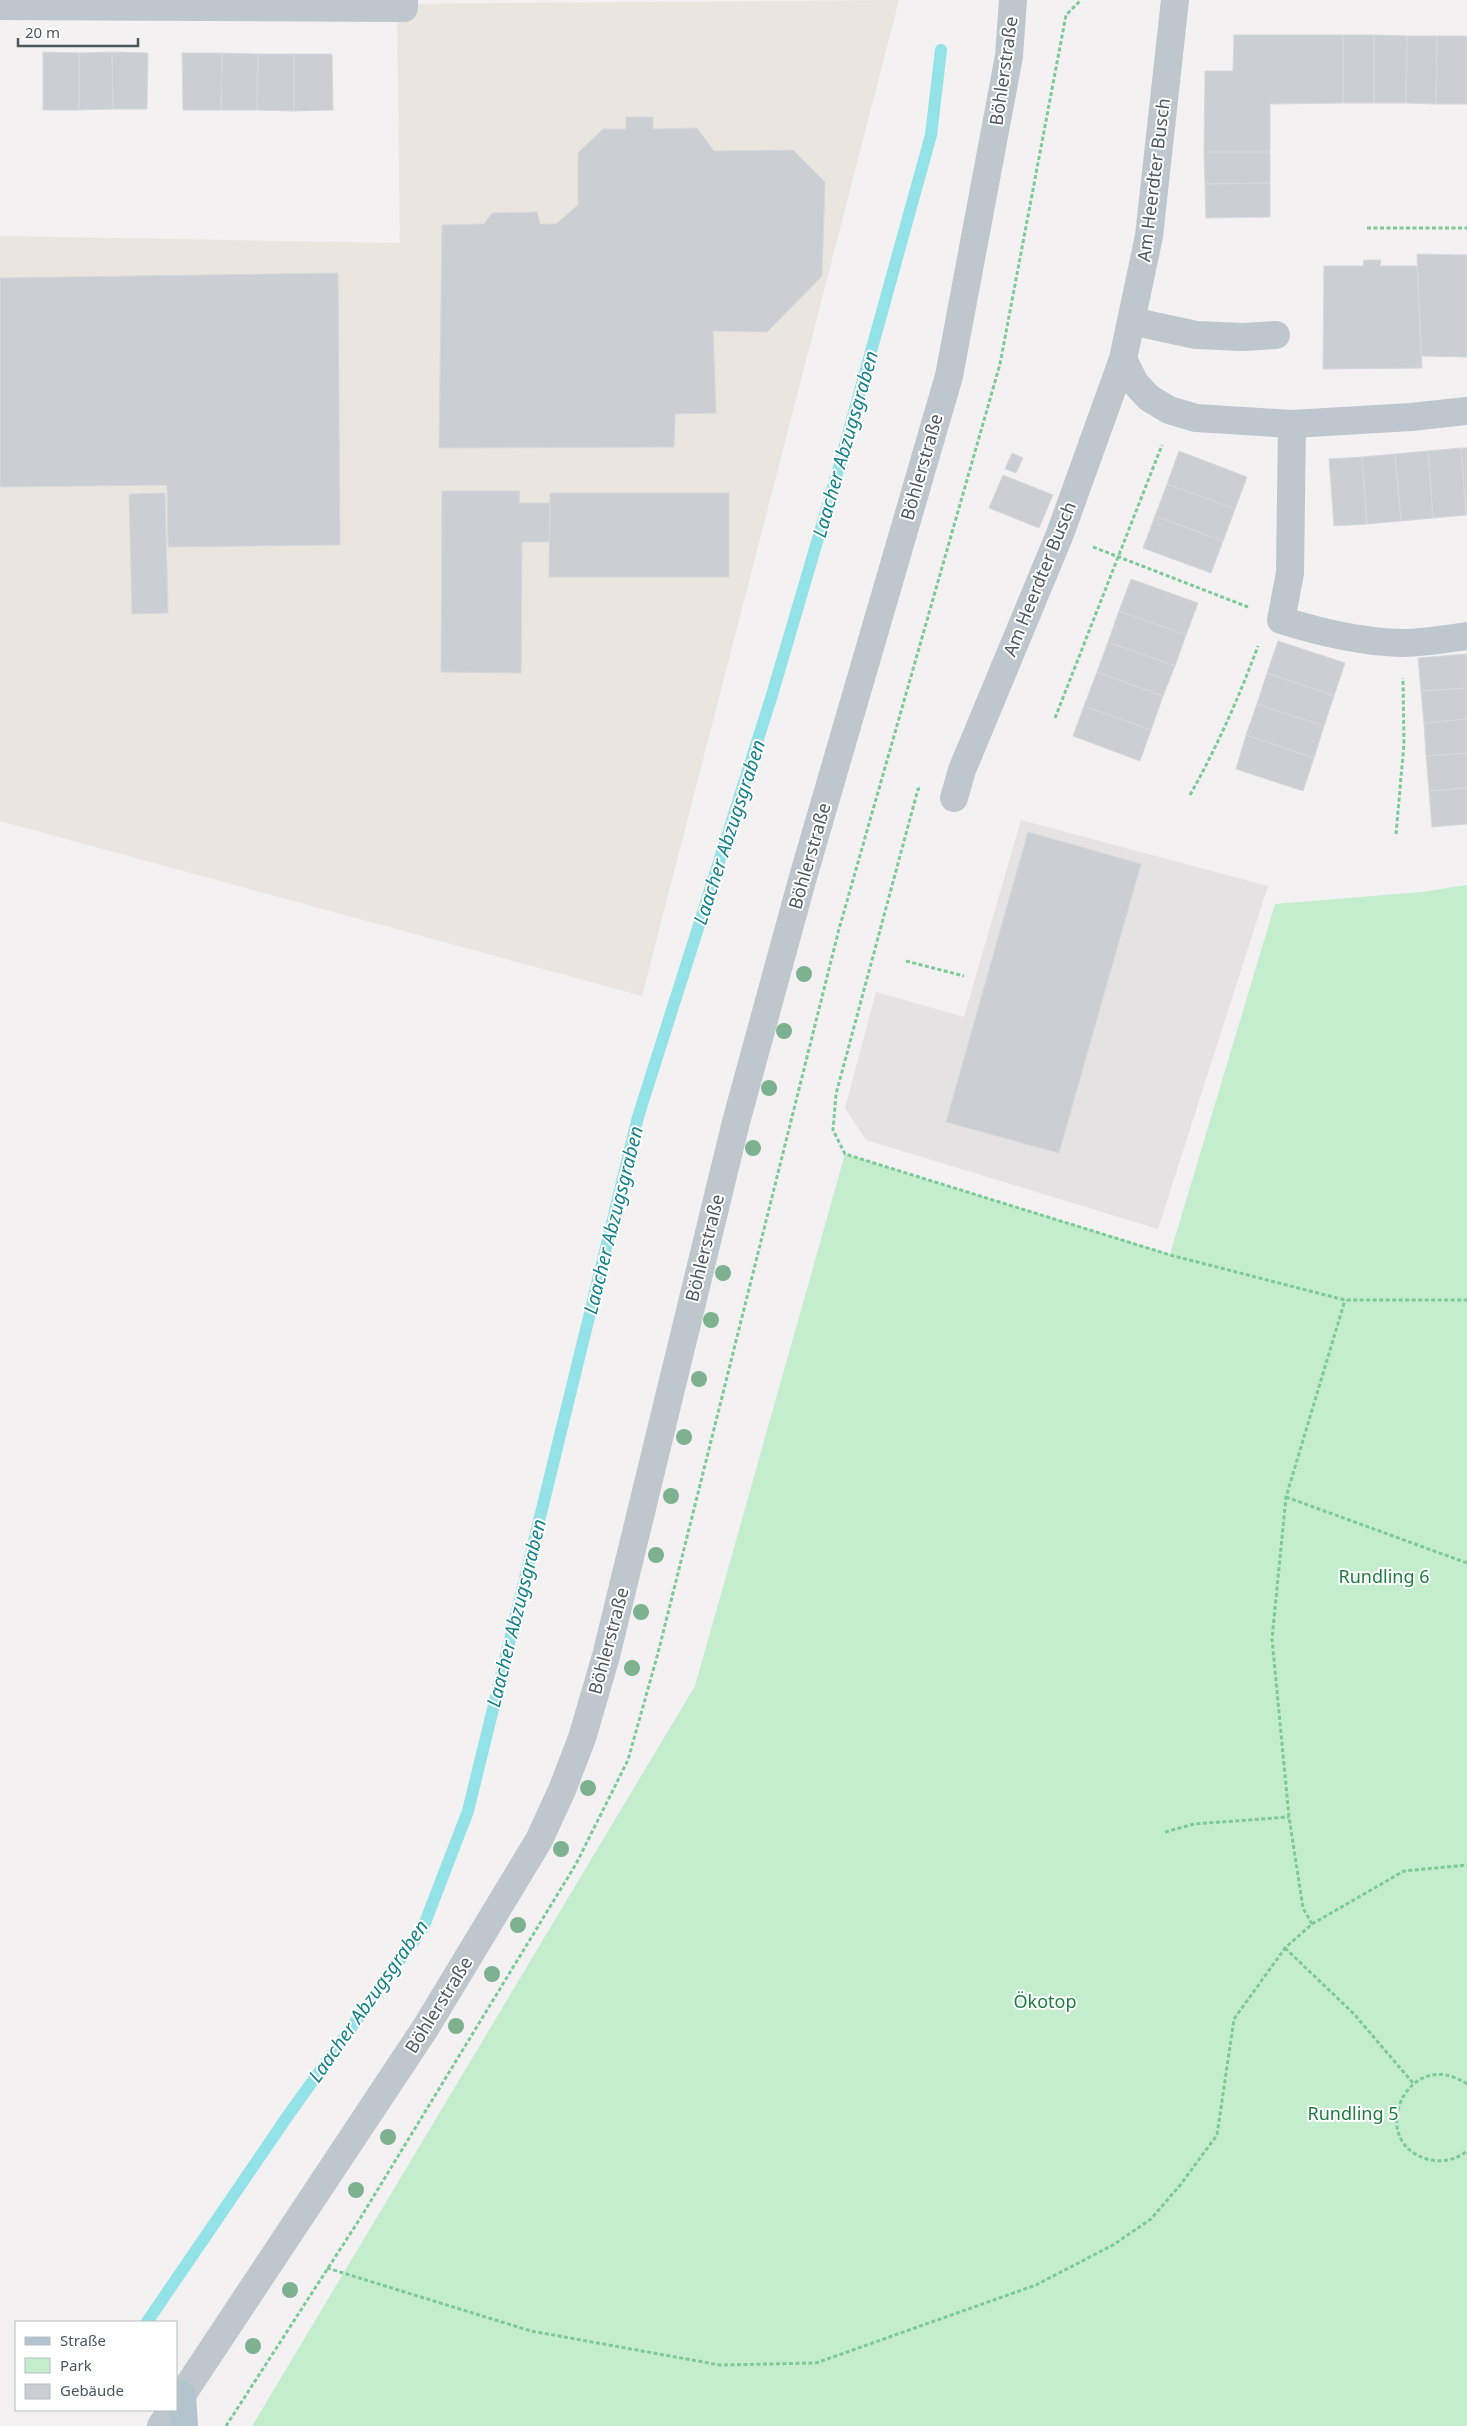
<svg xmlns="http://www.w3.org/2000/svg" width="1467" height="2426" font-family="'Noto Sans',sans-serif">
  <style>
    .commercial { fill: #eae5df }
    .education { fill: #e4e2e3 }
    .green { fill: #c3edcd }
    .lines { fill: none; stroke-linecap: round; stroke-linejoin: round }
    .stream { stroke: #93e2e8; stroke-width: 12 }
    .building { fill: #cbcfd3; stroke: #d5d8dc }
    .path { stroke: #7dca98; stroke-width: 3; stroke-dasharray: 4 2.5; stroke-linecap: butt }
    .minor { stroke: #bec7cd; stroke-width: 28 }
    .major { stroke: #b3c4ce; stroke-width: 28 }
    .tree { fill: #7db18f }
    .labels { text-anchor: middle; stroke-width: 4; stroke-linejoin: round; paint-order: stroke }
    .street-label { font-size: 18px; fill: #4a575e; stroke: #fff }
    .park-label { font-size: 18px; fill: #1d7c3f; stroke: #fff }
    .water-label { font-size: 19px; font-style: italic; fill: #148188; stroke: #fff }
  </style>
  <rect width="100%" height="100%" fill="#f3f1f1"/>
  <path class="commercial" d="M899,0L642,996L0,821V236L400,243L397,4Z"/>
  <path class="education" d="M1021,820L1268,886L1158,1229L866,1140L845,1108L876,992L964,1017Z"/>
  <path class="green" d="M1467,885V2426H252L695,1686L845,1154L1170,1254L1275,904L1422,892Z"/>
  <g class="lines">
    <path class="stream" d="M147,2322L289,2114L423,1928L468,1811L638,1117L772,695L839,467L931,135L941,50"/>
  </g>
  <path class="building" d="M1234,35H1343V103L1270,104V152H1204L1205,71H1233Z
    M1343,35H1374V103H1343Z
    M1374,35L1407,36L1406,103H1374Z
    M1407,36H1437L1436,104L1406,103Z
    M1437,36H1467V104H1436Z
    M43,52L79,53V110H43Z
    M112,52L113,109L79,110V53Z
    M112,52L148,53L147,109H113Z
    M182,53H222L221,110H183Z
    M222,53L258,54L257,110H221Z
    M258,54H294V111L257,110Z
    M294,54H332L333,110L294,111Z
    M626,117H653V129L697,128L714,151L793,150L825,182L822,276L767,332L713,331L716,413L675,414L674,447L439,448L442,225L484,224L492,213L537,212L540,224H556L578,205V153L603,129H626Z
    M1204,152H1270V183L1205,184Z
    M1270,183V217L1206,218L1205,184Z
    M1417,254L1467,255V357L1421,356Z
    M1364,260H1381L1380,266H1417L1422,368L1323,369L1324,266H1363Z
    M338,273L340,545L168,547L167,485L0,487V278Z
    M1461,448L1466,515L1433,518L1428,451Z
    M1461,448H1467V515H1466Z
    M1179,451L1247,477L1235,509L1167,484Z
    M1428,451L1433,518L1401,521L1395,454Z
    M1012,453L1023,458L1016,473L1005,469Z
    M1395,454L1401,521L1367,524L1362,457Z
    M1362,457L1367,524L1334,526L1329,459Z
    M1003,475L1053,495L1039,528L989,508Z
    M1167,484L1235,509L1223,541L1155,516Z
    M442,491H520L519,503H550L549,542H522L521,673L441,672Z
    M165,493L168,613L132,614L129,494Z
    M550,493H729V577H549Z
    M1155,516L1223,541L1211,573L1143,548Z
    M1131,579L1198,603L1186,635L1119,611Z
    M1119,611L1186,635L1175,666L1108,642Z
    M1278,641L1345,663L1334,696L1267,673Z
    M1108,642L1175,666L1163,696L1097,672Z
    M1467,654V688L1421,691L1418,658Z
    M1097,672L1163,696L1151,730L1084,706Z
    M1267,673L1334,696L1324,726L1257,704Z
    M1467,688V719L1424,723L1421,691Z
    M1257,704L1324,726L1314,758L1246,735Z
    M1084,706L1151,730L1140,761L1073,736Z
    M1467,719V753L1426,756L1424,723Z
    M1246,735L1314,758L1303,791L1236,769Z
    M1467,753V788L1429,791L1426,756Z
    M1467,788V824L1432,827L1429,791Z
    M1028,832L1141,864L1059,1153L946,1122Z"/>
  <g class="lines">
    <path class="path" d="M1367,228H1467
      M1093,547L1248,607
      M1055,718L1162,445
      M920,789H918L836,1094L833,1130L845,1154L1170,1255L1345,1300H1467
      M1190,795C1217,747 1239,697 1258,646
      M1396,834L1404,744L1403,678
      M906,961L964,976
      M1286,1497L1467,1563
      M1165,1832L1194,1824L1289,1817
      M1312,1924L1303,1908L1289,1817L1272,1639L1286,1497L1345,1300
      M1285,1948L1354,2014L1413,2083
      M1467,2084C1408,2044 1365,2141 1427,2159C1441,2163 1456,2160 1467,2151
      M327,2268L531,2331L720,2365L816,2363L1036,2285L1113,2245L1151,2219L1181,2184L1217,2135L1234,2019L1285,1948L1312,1924L1404,1871L1467,1865
      M226,2426L361,2217L576,1864L628,1760L658,1653L839,929L1000,364L1066,15L1081,0"/>
    <path class="minor" d="M0,6L404,8V0
      M1131,321L1196,335L1243,337L1276,335
      M1123,359L1135,383L1149,398L1169,410L1196,418L1292,424L1411,417L1467,411
      M1292,424L1290,573L1281,620C1319,632 1361,642 1402,643C1423,643 1446,639 1467,636
      M954,798L962,770L1060,534L1123,359L1149,236L1175,0
      M176,2404L426,2027L539,1840L562,1790L582,1738L606,1656L736,1122L803,877L949,376L1009,56L1013,0
      M161,2426L172,2410"/>
    <path class="major" d="M182,2395L184,2426"/>
  </g>
  <g class="tree">
    <circle cx="804" cy="974" r="8"/>
    <circle cx="784" cy="1031" r="8"/>
    <circle cx="769" cy="1088" r="8"/>
    <circle cx="753" cy="1148" r="8"/>
    <circle cx="723" cy="1273" r="8"/>
    <circle cx="711" cy="1320" r="8"/>
    <circle cx="699" cy="1379" r="8"/>
    <circle cx="684" cy="1437" r="8"/>
    <circle cx="671" cy="1496" r="8"/>
    <circle cx="656" cy="1555" r="8"/>
    <circle cx="641" cy="1612" r="8"/>
    <circle cx="632" cy="1668" r="8"/>
    <circle cx="588" cy="1788" r="8"/>
    <circle cx="561" cy="1849" r="8"/>
    <circle cx="518" cy="1925" r="8"/>
    <circle cx="492" cy="1974" r="8"/>
    <circle cx="456" cy="2026" r="8"/>
    <circle cx="388" cy="2137" r="8"/>
    <circle cx="356" cy="2190" r="8"/>
    <circle cx="290" cy="2290" r="8"/>
    <circle cx="253" cy="2346" r="8"/>
  </g>
  <g class="labels">
    <g class="street-label">
      <text transform="translate(1004 71) rotate(-82)" y="6">Böhlerstraße</text>
      <text transform="translate(1154 180) rotate(-83)" y="6">Am Heerdter Busch</text>
      <text transform="translate(922 467) rotate(-74)" y="6">Böhlerstraße</text>
      <text transform="translate(1040 579) rotate(-68)" y="6">Am Heerdter Busch</text>
      <text transform="translate(810 856) rotate(-74)" y="6">Böhlerstraße</text>
      <text transform="translate(705 1248) rotate(-76)" y="6">Böhlerstraße</text>
      <text transform="translate(609 1641) rotate(-75)" y="6">Böhlerstraße</text>
      <text transform="translate(439 2005) rotate(-58)" y="6">Böhlerstraße</text>
    </g>
    <g class="park-label">
      <text x="1384" y="1583">Rundling 6</text>
      <text x="1045" y="2008">Ökotop</text>
      <text x="1353" y="2120">Rundling 5</text>
    </g>
    <g class="water-label">
      <text transform="translate(845 444) rotate(-74)" y="7">Laacher Abzugsgraben</text>
      <text transform="translate(729 832) rotate(-72)" y="7">Laacher Abzugsgraben</text>
      <text transform="translate(613 1220) rotate(-76)" y="7">Laacher Abzugsgraben</text>
      <text transform="translate(516 1613) rotate(-76)" y="7">Laacher Abzugsgraben</text>
      <text transform="translate(368 2001) rotate(-55)" y="7">Laacher Abzugsgraben</text>
    </g>
  </g>
  <rect x="15" y="2321" width="162" height="90" fill="#ffffff" stroke="#b7bcbf"/>
  <rect x="25" y="2337" width="25" height="8" fill="#b3c4ce" stroke="#b7bcbf"/>
  <text x="60" y="2346" font-size="15" fill="#4a575e">Straße</text>
  <rect x="25" y="2358" width="25" height="15" fill="#c3edcd" stroke="#b7bcbf"/>
  <text x="60" y="2371" font-size="15" fill="#4a575e">Park</text>
  <rect x="25" y="2384" width="25" height="15" fill="#cbcfd3" stroke="#b7bcbf"/>
  <text x="60" y="2396" font-size="15" fill="#4a575e">Gebäude</text>
  <path d="M18 38v8h120v-8" fill="none" stroke="#4a575e" stroke-width="2.5"/>
  <text x="25" y="38" font-size="15" fill="#4a575e" stroke="#ffffff" stroke-width="4" paint-order="stroke">20 m</text>
</svg>
